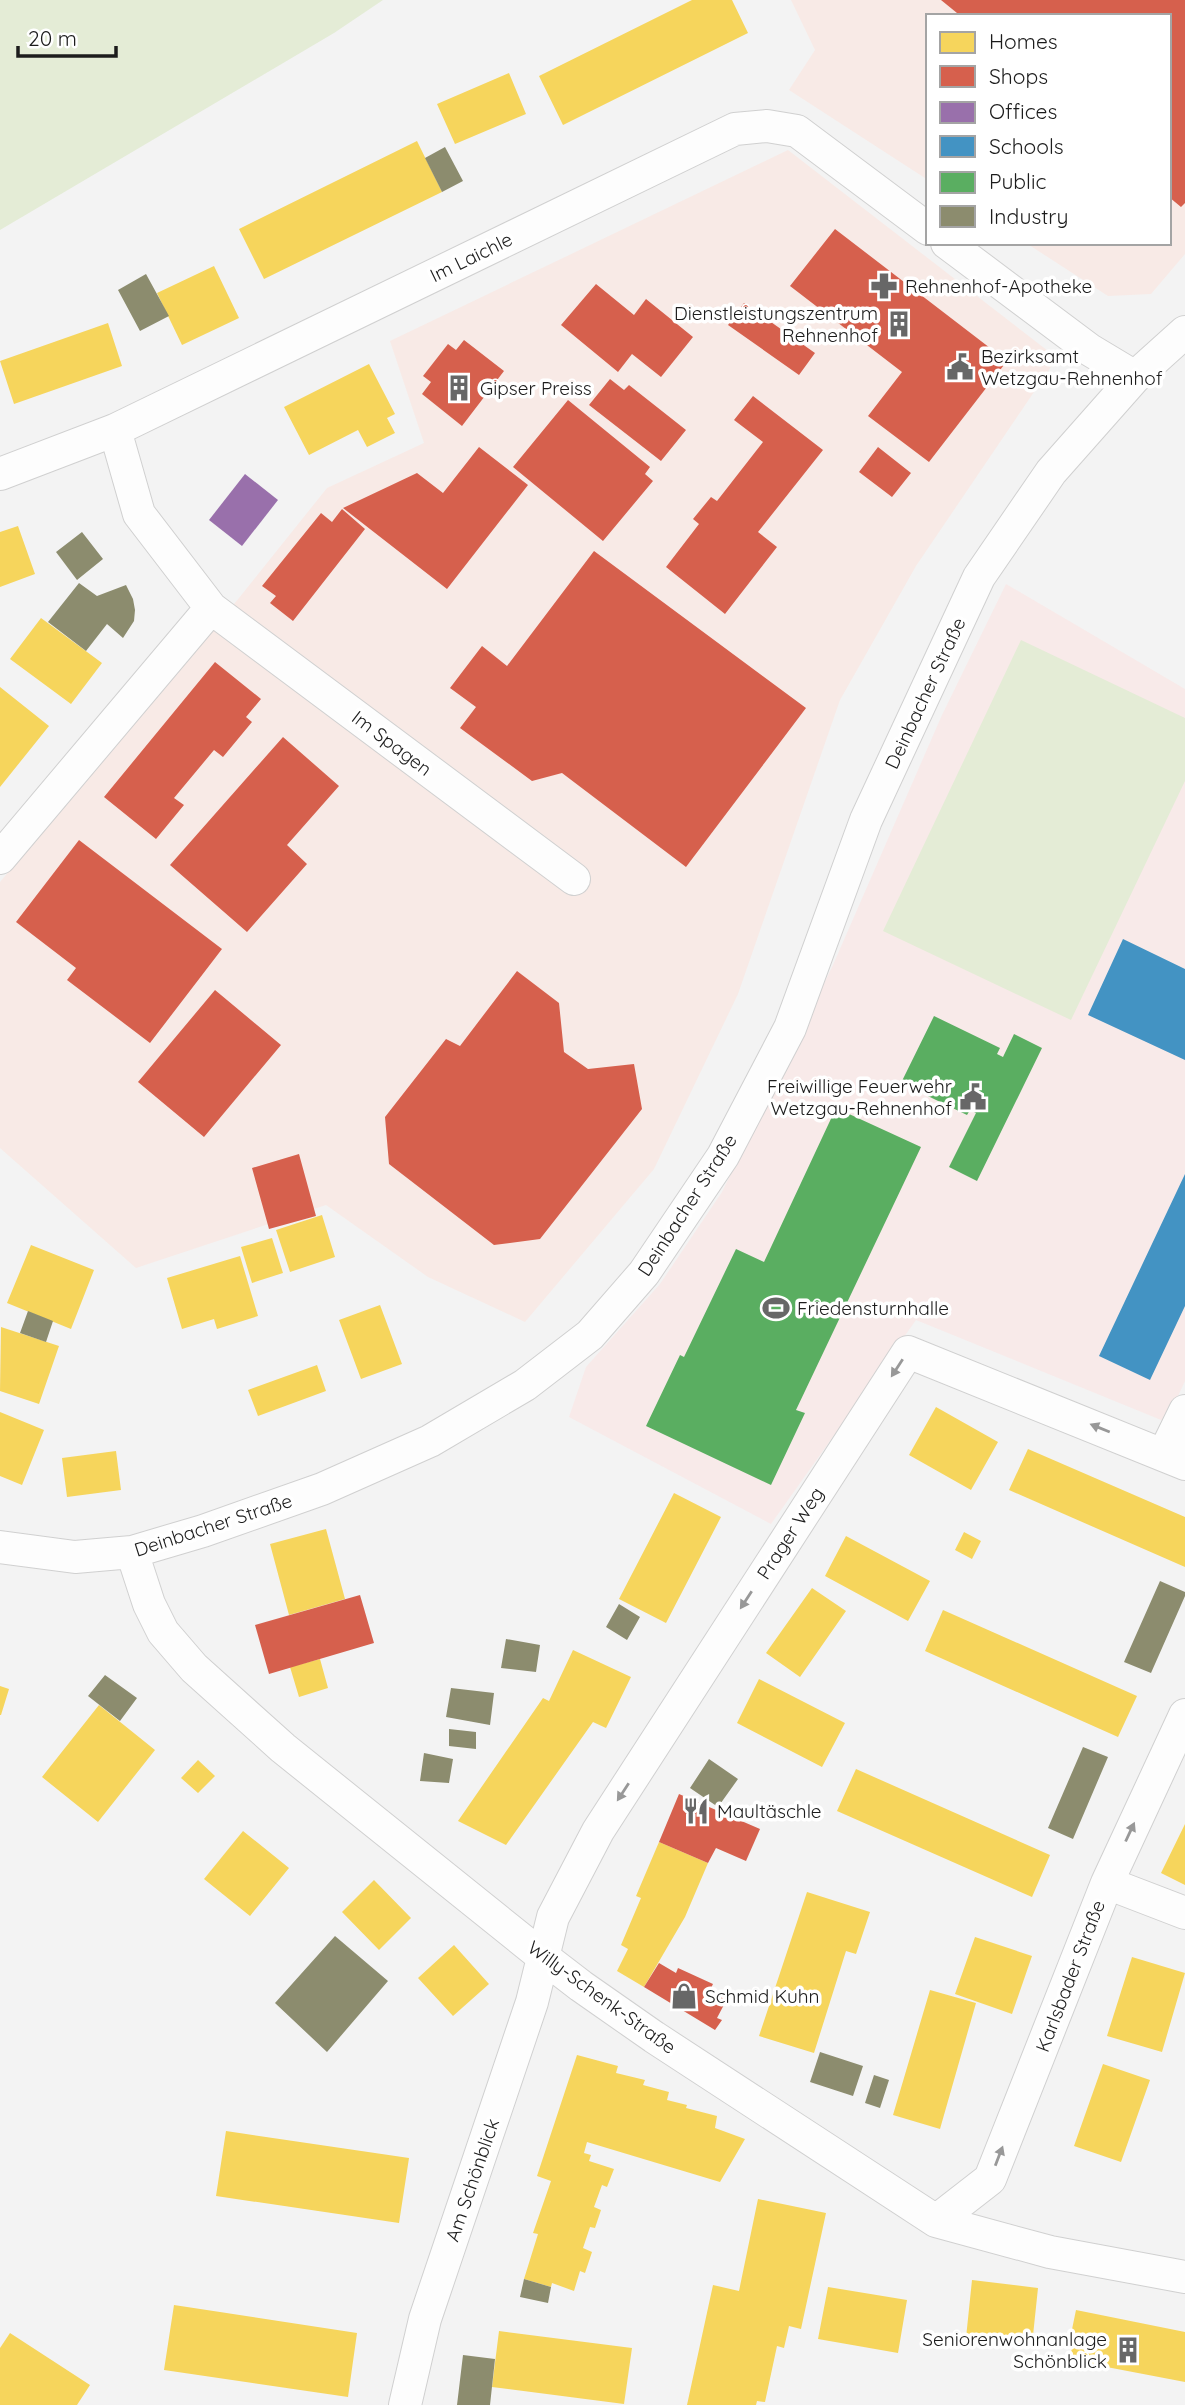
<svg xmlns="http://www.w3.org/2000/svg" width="1185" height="2405" font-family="Quicksand,sans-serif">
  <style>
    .commercial { fill: #f8eae6 }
    .education { fill: #f8eae9 }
    .green { fill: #e4ecd6 }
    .homes { fill: #f6d55c }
    .shops { fill: #d6604d }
    .offices { fill: #9970ab }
    .schools { fill: #4393c3 }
    .public { fill: #5aae61 }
    .industry { fill: #8c8c6e }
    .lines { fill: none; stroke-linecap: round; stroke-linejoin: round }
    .minor-casing { stroke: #d0d0d0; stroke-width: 34 }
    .minor { stroke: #fdfdfd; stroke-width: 32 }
    .oneway { fill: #989898 }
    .labels { text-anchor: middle; stroke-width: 7; stroke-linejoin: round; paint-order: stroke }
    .street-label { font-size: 19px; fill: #1c1c1c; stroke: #fff }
    .poi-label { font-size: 19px; fill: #1c1c1c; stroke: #fff; text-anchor: start }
  </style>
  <rect width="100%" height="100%" fill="#f3f3f3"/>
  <path class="commercial" d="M791,0H1185V254L1151,294L1108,296L1026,243H1169V16H928V180L789,90L815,50Z
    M788,150L1057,358L916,566L840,700L738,994L654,1169L525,1322L428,1277L326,1205L136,1268L0,1148V882L239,598L327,488L424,443L390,341Z"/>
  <path class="education" d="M1006,584L1185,689V1381L1166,1422L916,1320L771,1524L569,1417L586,1367L660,1284L722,1192L833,965L942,715Z"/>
  <path class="green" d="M0,0H383L334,33L0,230Z
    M1021,640L1185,718V781L1071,1020L883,931Z"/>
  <path class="homes" d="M692,0H732L748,33L563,125L539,76Z
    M509,73L526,114L455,144L437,104Z
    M417,141L442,192L264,279L239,229Z
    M214,266L239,318L182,345L157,293Z
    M108,323L122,366L14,404L0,361Z
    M369,364L395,414L387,418L395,433L367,447L358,430L309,455L284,407Z
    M18,526L35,574L0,587V532Z
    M41,618L102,663L71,704L10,659Z
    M0,687L49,726L0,787Z
    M322,1215L335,1257L290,1272L276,1230Z
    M272,1238L283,1273L252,1283L241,1247Z
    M31,1245L94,1270L71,1329L7,1303Z
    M240,1256L258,1316L217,1329L214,1319L182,1329L167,1278Z
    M380,1305L402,1364L361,1379L339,1320Z
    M1,1327L59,1346L39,1404L0,1391Z
    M317,1365L326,1391L258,1416L248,1390Z
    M936,1407L998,1442L971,1490L909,1455Z
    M0,1412L44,1430L22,1485L0,1476Z
    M1028,1449L1185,1517V1567L1009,1490Z
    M116,1451L121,1490L67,1497L62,1458Z
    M674,1493L721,1517L666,1623L619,1599Z
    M326,1529L345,1599L289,1615L270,1544Z
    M964,1532L981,1541L972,1559L955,1550Z
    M846,1536L930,1581L908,1621L825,1576Z
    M812,1588L846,1611L800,1677L766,1653Z
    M943,1610L1137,1696L1118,1737L925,1651Z
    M573,1650L631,1677L606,1728L593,1722L506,1845L458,1821L543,1698L549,1701Z
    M320,1659L328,1688L299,1697L290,1667Z
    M759,1679L845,1723L822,1767L737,1723Z
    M0,1686L9,1689L1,1715H0Z
    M99,1705L155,1750L98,1822L42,1777Z
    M198,1760L215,1776L198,1793L181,1778Z
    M856,1769L1050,1855L1032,1897L837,1811Z
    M1185,1824V1885L1161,1873Z
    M243,1831L289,1868L250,1916L204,1879Z
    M659,1842L708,1863L685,1917L644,1987L617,1971L628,1949L621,1945L641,1898L636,1896Z
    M374,1880L411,1918L379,1950L342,1912Z
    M807,1892L870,1912L856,1954L846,1951L814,2053L759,2036Z
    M975,1937L1032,1956L1012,2014L955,1994Z
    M454,1945L489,1984L453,2016L418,1978Z
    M1132,1957L1185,1973L1162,2052L1107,2036Z
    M930,1990L976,2003L940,2129L893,2115Z
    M577,2055L618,2066L616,2073L645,2080L643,2085L669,2092L667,2100L687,2105L686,2108L717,2116L715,2128L745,2139L720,2182L587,2142L584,2153L591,2155L589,2161L614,2169L607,2187L602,2185L594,2207L601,2210L595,2228L590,2227L583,2248L592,2252L585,2273L580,2271L574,2291L552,2283L551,2287L524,2279L538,2234L533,2233L551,2181L537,2176Z
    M1103,2064L1150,2080L1121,2162L1074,2146Z
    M226,2131L409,2158L399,2223L216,2196Z
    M758,2199L826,2213L801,2329L789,2326L784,2348L777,2346L765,2402L757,2401L756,2405H687L713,2285L739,2291Z
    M972,2280L1038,2288L1032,2345L966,2338Z
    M828,2287L907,2300L898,2353L818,2339Z
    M174,2305L357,2333L348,2397L164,2370Z
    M1076,2310L1185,2332V2382L1070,2360L1073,2340L1070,2339Z
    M499,2331L632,2348L624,2404L492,2387Z
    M10,2333L90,2385L77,2405H0V2348Z"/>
  <path class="shops" d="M941,0H1185V203L1181,207L1169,197V16H954L957,13Z
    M835,229L1007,361L929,462L868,416L902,372L790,286Z
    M596,284L634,315L646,299L693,337L661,377L632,354L618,372L561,325Z
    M744,303L815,353L799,375L728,325Z
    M464,340L504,371L462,426L422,394L431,382L423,376L448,344L456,350Z
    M610,379L624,390L629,385L686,430L661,461L589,405Z
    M753,396L823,450L758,532L777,547L725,614L666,567L699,524L693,519L711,497L717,501L763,442L734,420Z
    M568,400L650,467L645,474L653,481L603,541L513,467Z
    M479,447L528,485L447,589L343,508L417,473L443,493Z
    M878,447L911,473L892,497L859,472Z
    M342,509L365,529L293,621L270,603L276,596L262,586L321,513L332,522Z
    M594,551L806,708L686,867L562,773L532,781L460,728L476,707L450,688L482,646L507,666Z
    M215,662L261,699L246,717L252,722L223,757L214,750L174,798L184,805L156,839L104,797Z
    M283,737L339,786L287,845L307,864L247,932L170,865Z
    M79,840L222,949L150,1043L67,980L76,968L16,922Z
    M517,971L559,1003L564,1052L588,1069L634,1064L642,1109L540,1239L494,1245L389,1164L385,1117L446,1039L460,1046Z
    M215,990L281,1045L204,1137L138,1082Z
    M299,1154L316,1216L269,1229L252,1168Z
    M360,1595L374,1643L269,1674L255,1625Z
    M679,1794L760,1829L746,1861L716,1848L708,1863L659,1842Z
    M659,1963L676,1973L678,1968L713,1984L709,1992L727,1999L717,2018L722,2020L715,2030L644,1987Z"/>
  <path class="offices" d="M245,474L278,500L242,546L209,520Z"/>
  <path class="schools" d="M1123,939L1185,969V1060L1088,1015Z
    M1185,1174V1306L1150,1380L1099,1356Z"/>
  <path class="public" d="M934,1016L1000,1048L997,1054L1003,1057L1014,1034L1042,1048L977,1181L949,1167L976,1113L970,1110L967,1115L901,1083Z
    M836,1108L921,1147L796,1410L805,1413L771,1485L646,1426L680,1355L684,1357L736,1249L764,1262Z"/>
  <path class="industry" d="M445,147L463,181L442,192L425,158Z
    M146,274L169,316L140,331L118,290Z
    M82,532L103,559L77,580L56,552Z
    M79,583L97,596L126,585L133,599L135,610L134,621L123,638L107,624L86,651L48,622Z
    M28,1311L53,1321L46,1342L20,1333Z
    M1160,1581L1185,1592V1596L1151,1673L1124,1662Z
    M619,1604L640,1617L627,1640L606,1627Z
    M506,1639L540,1645L536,1672L501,1668Z
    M105,1675L137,1698L120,1721L88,1696Z
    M451,1688L494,1693L490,1725L446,1717Z
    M449,1729L476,1732V1749L449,1746Z
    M1083,1747L1108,1757L1073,1839L1048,1828Z
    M424,1753L453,1759L449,1783L420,1781Z
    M709,1759L738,1779L718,1807L690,1788Z
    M335,1936L388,1981L327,2052L275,2003Z
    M820,2052L863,2066L853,2096L810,2082Z
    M874,2075L889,2080L880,2108L865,2103Z
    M524,2279L551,2287L548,2303L520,2297Z
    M463,2355L495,2359L490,2405H457Z"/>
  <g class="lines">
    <g class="minor-casing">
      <path id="minor" d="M947,243L1090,350L1135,377
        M0,474L115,430L735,129L767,126L797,131L928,229
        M211,608L574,879
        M0,858L211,608L139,514L115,430
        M1164,1454L1185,1411
        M0,1547L75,1557L132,1552L203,1531L322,1489L430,1441L525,1385L590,1335L644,1273L723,1156L790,1028L866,820L979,577L1051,472L1135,377L1185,332
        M132,1552L149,1604L163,1632L194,1668L283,1748L542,1956L581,1986L654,2037L936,2221L1050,2252L1185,2277
        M1107,1883L1185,1913
        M936,2221L990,2179L1107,1883L1185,1715
        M405,2405L425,2319L532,2002L553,1917L598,1831L908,1352L1185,1464"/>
    </g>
    <use href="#minor" class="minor"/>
  </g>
  <defs><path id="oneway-solid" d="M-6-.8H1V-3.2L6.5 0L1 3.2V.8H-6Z" transform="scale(1.75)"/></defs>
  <g class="oneway">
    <use href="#oneway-solid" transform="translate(897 1368) rotate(123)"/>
    <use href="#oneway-solid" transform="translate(1100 1428) rotate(-158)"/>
    <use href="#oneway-solid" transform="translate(746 1600) rotate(123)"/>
    <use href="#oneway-solid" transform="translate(623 1792) rotate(123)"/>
    <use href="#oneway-solid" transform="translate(1130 1832) rotate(-65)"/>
    <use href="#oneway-solid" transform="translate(999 2156) rotate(-69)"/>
  </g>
  <defs>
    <g id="pharmacy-bare" transform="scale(2.1)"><path d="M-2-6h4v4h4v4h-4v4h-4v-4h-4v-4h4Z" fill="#676767" stroke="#fff" stroke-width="2.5" paint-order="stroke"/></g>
    <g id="building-bare" transform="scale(2.1)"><path d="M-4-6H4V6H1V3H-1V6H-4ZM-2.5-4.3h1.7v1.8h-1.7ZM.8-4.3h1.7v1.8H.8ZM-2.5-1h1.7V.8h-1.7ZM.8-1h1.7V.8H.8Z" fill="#676767" stroke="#fff" stroke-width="2.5" paint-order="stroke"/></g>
    <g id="civic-bare" transform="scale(2.1)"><path d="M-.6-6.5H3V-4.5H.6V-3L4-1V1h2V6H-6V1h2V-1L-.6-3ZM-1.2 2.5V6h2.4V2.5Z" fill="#676767" stroke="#fff" stroke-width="2.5" paint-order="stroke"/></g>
    <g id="stadium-bare" transform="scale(2.1)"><path d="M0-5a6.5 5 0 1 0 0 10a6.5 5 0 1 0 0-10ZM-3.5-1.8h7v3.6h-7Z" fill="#676767" stroke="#fff" stroke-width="2.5" paint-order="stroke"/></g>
    <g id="restaurant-bare" transform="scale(2.1)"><path d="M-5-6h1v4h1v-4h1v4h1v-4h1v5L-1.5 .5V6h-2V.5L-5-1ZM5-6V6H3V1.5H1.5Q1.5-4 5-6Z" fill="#676767" stroke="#fff" stroke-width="2.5" paint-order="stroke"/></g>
    <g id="shop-bare" transform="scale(2.1)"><path d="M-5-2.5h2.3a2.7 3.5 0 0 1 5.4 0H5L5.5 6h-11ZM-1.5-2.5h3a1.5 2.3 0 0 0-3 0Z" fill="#676767" stroke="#fff" stroke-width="2.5" paint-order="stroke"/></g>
  </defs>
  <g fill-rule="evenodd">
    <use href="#pharmacy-bare" x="884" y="286"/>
    <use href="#building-bare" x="899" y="324"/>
    <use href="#civic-bare" x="960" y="367"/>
    <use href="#building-bare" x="459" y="388"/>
    <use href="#civic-bare" x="973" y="1097"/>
    <use href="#stadium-bare" x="776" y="1308"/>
    <use href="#restaurant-bare" x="696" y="1811"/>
    <use href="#shop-bare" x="684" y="1996"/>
    <use href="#building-bare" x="1128" y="2350"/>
  </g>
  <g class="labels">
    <g class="street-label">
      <text transform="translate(471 257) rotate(-26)" y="7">Im Laichle</text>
      <text transform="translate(925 693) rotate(-65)" y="7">Deinbacher Straße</text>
      <text transform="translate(392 743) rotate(37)" y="7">Im Spagen</text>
      <text transform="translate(687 1205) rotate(-57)" y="7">Deinbacher Straße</text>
      <text transform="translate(213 1525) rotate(-18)" y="7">Deinbacher Straße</text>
      <text transform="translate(790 1533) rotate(-57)" y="7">Prager Weg</text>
      <text transform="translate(1070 1976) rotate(-69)" y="7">Karlsbader Straße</text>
      <text transform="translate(602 1997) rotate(36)" y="7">Willy-Schenk-Straße</text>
      <text transform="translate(472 2180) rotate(-71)" y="7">Am Schönblick</text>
    </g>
    <g class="poi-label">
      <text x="905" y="293">Rehnenhof-Apotheke</text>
      <text x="878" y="320" text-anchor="end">Dienstleistungszentrum<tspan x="878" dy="22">Rehnenhof</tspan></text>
      <text x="981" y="363">Bezirksamt<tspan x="981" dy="22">Wetzgau-Rehnenhof</tspan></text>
      <text x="480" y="395">Gipser Preiss</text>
      <text x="952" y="1093" text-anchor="end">Freiwillige Feuerwehr<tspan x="952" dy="22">Wetzgau-Rehnenhof</tspan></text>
      <text x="797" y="1315">Friedensturnhalle</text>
      <text x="717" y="1818">Maultäschle</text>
      <text x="705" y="2003">Schmid Kuhn</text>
      <text x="1107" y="2346" text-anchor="end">Seniorenwohnanlage<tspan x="1107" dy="22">Schönblick</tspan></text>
    </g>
  </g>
  <rect x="926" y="14" width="245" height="231" fill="#ffffff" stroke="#a4a4a4" stroke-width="2"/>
  <rect x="940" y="32" width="35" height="21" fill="#f6d55c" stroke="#a4a4a4" stroke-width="2"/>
  <text x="989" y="49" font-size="21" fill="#1c1c1c">Homes</text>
  <rect x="940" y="66" width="35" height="21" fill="#d6604d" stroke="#a4a4a4" stroke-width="2"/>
  <text x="989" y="84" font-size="21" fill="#1c1c1c">Shops</text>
  <rect x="940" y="102" width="35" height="21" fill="#9970ab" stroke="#a4a4a4" stroke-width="2"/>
  <text x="989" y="119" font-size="21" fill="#1c1c1c">Offices</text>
  <rect x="940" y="136" width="35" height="21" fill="#4393c3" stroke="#a4a4a4" stroke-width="2"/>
  <text x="989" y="154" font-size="21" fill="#1c1c1c">Schools</text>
  <rect x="940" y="172" width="35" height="21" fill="#5aae61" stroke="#a4a4a4" stroke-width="2"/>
  <text x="989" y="189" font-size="21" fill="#1c1c1c">Public</text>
  <rect x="940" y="206" width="35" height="21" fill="#8c8c6e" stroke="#a4a4a4" stroke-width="2"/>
  <text x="989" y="224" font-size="21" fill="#1c1c1c">Industry</text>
  <path d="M18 46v10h98v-10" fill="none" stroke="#1c1c1c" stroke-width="3.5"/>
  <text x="28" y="46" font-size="21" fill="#1c1c1c" stroke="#ffffff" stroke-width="5" paint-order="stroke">20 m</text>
</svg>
